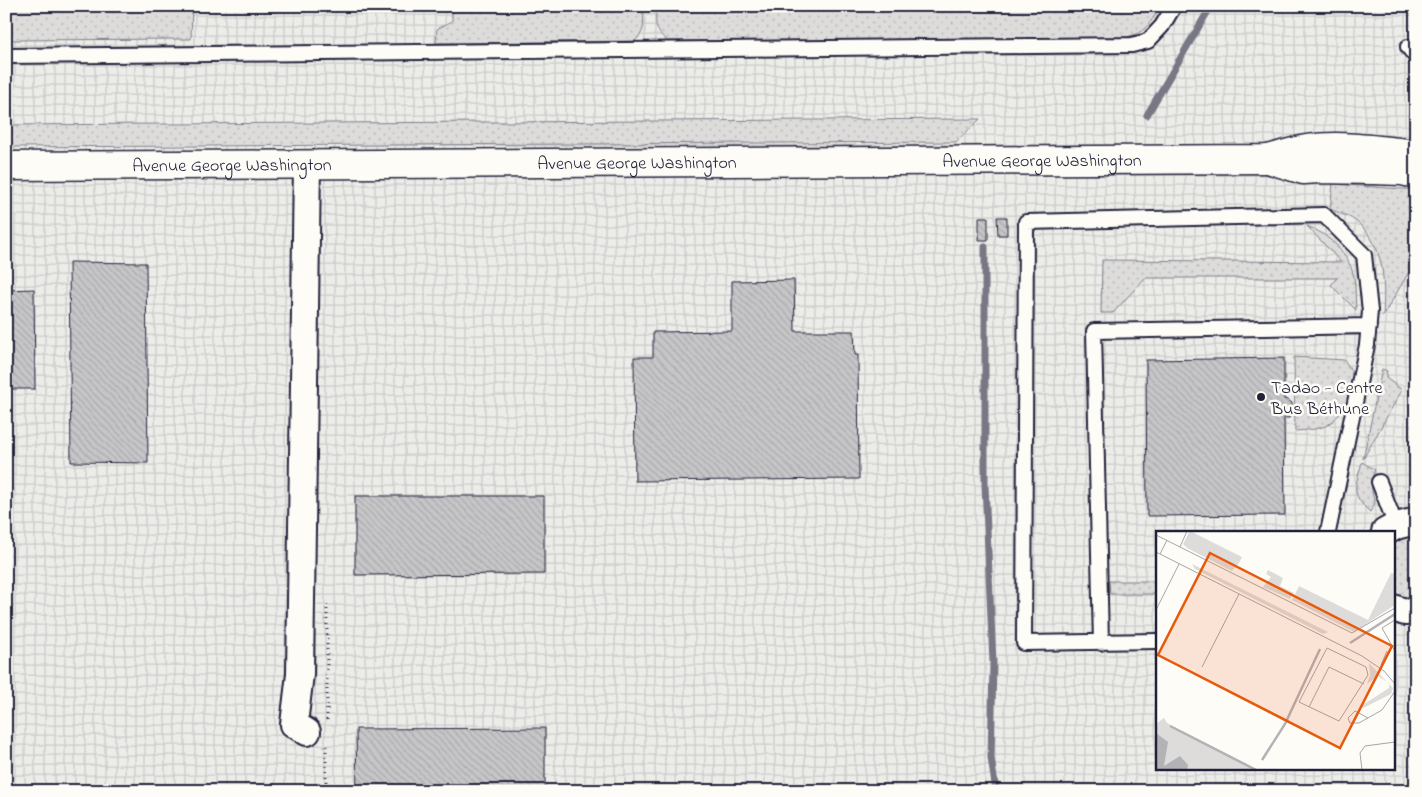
<svg xmlns="http://www.w3.org/2000/svg" width="1422" height="797" font-family="'Indie Flower',sans-serif">
  <style>
    .industrial { fill: url(#industrial-grid); fill-rule: evenodd }
    .grass { fill: url(#grass-dots); stroke: #807f8b }
    .lines { fill: none; stroke-linecap: round; stroke-linejoin: round }
    .stream { stroke: #787885; stroke-width: 7 }
    .building { fill: url(#building-back-hatch); stroke: #22223b }
    .lane-casing { stroke: #22223b; stroke-width: 18 }
    .street-casing { stroke: #22223b; stroke-width: 30 }
    .primary-casing { stroke: #22223b; stroke-width: 31 }
    .path { stroke: #22223b; stroke-width: 3; stroke-dasharray: 1 4; stroke-linecap: butt }
    .lane { stroke: #fdfcf7; stroke-width: 14 }
    .street { stroke: #fdfcf7; stroke-width: 26 }
    .primary { stroke: #fdfcf7; stroke-width: 28 }
    .poi-dot { fill: #22223b; stroke: #fdfcf7; stroke-width: 2 }
    .labels { text-anchor: middle; stroke-width: 5; stroke-linejoin: round; paint-order: stroke }
    .street-label { font-size: 18px; fill: #22223b; stroke: #fdfcf7 }
    .poi-label { font-size: 18px; fill: #22223b; stroke: #fdfcf7; text-anchor: start }
    .inset-river { fill: none; stroke: #b2b2b7; stroke-width: 2.5 }
    .inset-road { fill: none; stroke: #a5a5ac; stroke-width: 1 }
    .view { fill: #e8590c; fill-opacity: 0.15; stroke: #e8590c; stroke-width: 2.5 }
    .inset-edge { fill: none; stroke: #22223b; stroke-width: 2.5 }
  </style>
  <defs>
    <pattern id="industrial-grid" width="8" height="8" patternUnits="userSpaceOnUse" patternTransform="scale(1.25)"><rect width="8" height="8" fill="#ecece9"/><path d="M0 4h8M4 0v8" fill="none" stroke="#cacac9"/></pattern>
    <pattern id="grass-dots" width="8" height="8" patternUnits="userSpaceOnUse" patternTransform="scale(1.25)"><rect width="8" height="8" fill="#dddcdb"/><path d="M2 2h.1M6 6h.1" fill="none" stroke="#bdbcbd" stroke-width="1.8" stroke-linecap="round"/></pattern>
    <pattern id="building-back-hatch" width="6" height="6" patternUnits="userSpaceOnUse" patternTransform="scale(1.25)"><rect width="6" height="6" fill="#c6c6c8"/><path d="M-1 5l2 2M0 0l6 6M5-1l2 2" fill="none" stroke="#aaaaad"/></pattern>
  </defs>
  <rect width="100%" height="100%" fill="#fdfcf7"/>
  <filter id="ink" filterUnits="userSpaceOnUse"><feTurbulence type="fractalNoise" baseFrequency=".02" numOctaves="2"/><feDisplacementMap in="SourceGraphic" scale="10" xChannelSelector="R" yChannelSelector="G"/><feConvolveMatrix kernelMatrix="1 2 1 2 8 2 1 2 1" color-interpolation-filters="sRGB"/></filter>
  <g filter="url(#ink)">
    <path class="industrial" d="M6,6H1416V791H6ZM1157,532H1393V768H1157Z"/>
    <path class="grass" d="M6,6H192L191,39L6,40Z
      M452,6H643C643,21 647,30 635,41L436,43L437,29L452,21Z
      M656,6H1160C1149,27 1142,36 1118,38L668,41C653,30 656,23 656,6Z
      M980,119L956,142L6,147V125Z
      M1333,184L1416,190V260L1383,316C1385,283 1385,246 1358,223C1350,216 1339,213 1330,209Z
      M1307,226C1326,233 1345,250 1352,270C1356,282 1355,297 1356,310L1331,285L1337,278H1145L1113,313H1101L1102,260L1341,262Z
      M1294,357L1344,360C1347,364 1351,369 1352,373C1357,389 1342,415 1329,424C1319,430 1306,430 1295,431Z
      M1382,369L1387,371L1386,378L1402,390L1363,459Z
      M1362,462L1375,470C1370,482 1371,491 1375,503L1370,512C1349,493 1356,486 1362,462Z
      M1416,533V597H1404L1393,592V540Z
      M1109,581H1157V594H1110Z"/>
    <g class="lines">
      <path class="stream" d="M1147,115L1211,6
        M985,247V485L993,662L991,758L996,791"/>
    </g>
    <path class="building" d="M979,217H988V240H979Z
      M997,217H1007V235H998Z
      M69,262L146,263L148,463L71,462Z
      M794,280L795,331H854L855,355H858L859,479L635,481L634,357H653V332L732,331V281Z
      M34,289L35,389H6V290Z
      M1284,358V399L1288,400L1292,403V415L1289,418H1284L1285,515L1147,516L1146,360Z
      M355,496H544V574L355,575Z
      M545,728V791H357L356,729Z"/>
    <g class="lines">
      <g class="lane-casing">
        <path id="lane" d="M1408,47L1416,57
          M6,56L1132,45L1148,41L1162,26L1174,6
          M1379,482L1396,526
          M1157,641L1024,643L1026,222L1324,215L1364,255L1370,311L1367,345L1328,532
          M1101,643L1094,331L1369,326"/>
      </g>
      <g class="street-casing">
        <path id="street" d="M307,164L300,674L294,724L307,732
          M1385,532L1396,526L1416,521
          M1393,608L1405,612L1416,611"/>
      </g>
      <g class="primary-casing">
        <g id="primary">
          <path d="M1268,159L1303,170L1319,169L1372,170L1402,171L1416,174"/>
          <path id="s1" d="M6,166L1268,159C1281,156 1293,151 1306,149C1342,144 1380,150 1416,154"/>
        </g>
      </g>
      <path class="path" d="M327,720V601
        M326,746V791"/>
      <use href="#lane" class="lane"/>
      <use href="#street" class="street"/>
      <use href="#primary" class="primary"/>
    </g>
  </g>
  <circle class="poi-dot" cx="1261" cy="397" r="5"/>
  <g class="labels">
    <g class="street-label">
      <text dy="6" stroke="none"><textPath href="#s1" startOffset="1036">Avenue George Washington</textPath></text>
      <text dy="6" stroke="none"><textPath href="#s1" startOffset="631">Avenue George Washington</textPath></text>
      <text dy="6" stroke="none"><textPath href="#s1" startOffset="226">Avenue George Washington</textPath></text>
    </g>
    <g class="poi-label">
      <text x="1271" y="393">Tadao - Centre<tspan x="1271" dy="21">Bus Béthune</tspan></text>
    </g>
  </g>
  <g transform="translate(1156 531)">
    <rect width="239" height="239" fill="#fdfcf7"/>
    <path d="M34,0L86,26L83,32L76,40L31,17L27,13ZM36,33L172,101L167,103L39,38ZM112,39L127,47L124,55L138,62L134,68L107,56L115,46L110,43ZM235,42L239,43V74L198,101L136,69L143,55L212,89ZM213,132L237,157L235,163L207,177L205,175L233,157V152L222,145L211,153L214,144Z" fill="#dddcdb"/>
    <path d="M8,187L11,192L103,239H0V193Z" fill="#dddcdb"/>
    <path d="M0,202L12,211L8,235L24,225L32,234L31,239H0Z" fill="#b2b2b7"/>
    <path class="inset-river" d="M194,112L239,83M14,195L100,239M106,229L129,193L164,118"/>
    <path class="inset-road" d="M0,4L196,102L239,77M24,16L31,0M0,21L206,125L228,140L239,153M4,23L11,9M0,79L23,33M239,89L226,97L239,120M171,117L210,136L212,144L183,190L143,171ZM225,134L231,120M46,136L83,63M153,176L173,136L208,153M212,187L199,180L192,187L194,192H203L226,179L239,160M206,239L204,222L209,215L239,211"/>
    <path class="view" d="M54,22L236,115L184,217L2,124Z"/>
    <rect width="239" height="239" class="inset-edge"/>
  </g>
  <rect width="1422" height="797" fill="none" stroke="#fdfcf7" stroke-width="25"/>
  <rect x="12" y="12" width="1397" height="772" fill="none" stroke="#22223b" stroke-width="2" filter="url(#ink)"/>
</svg>
